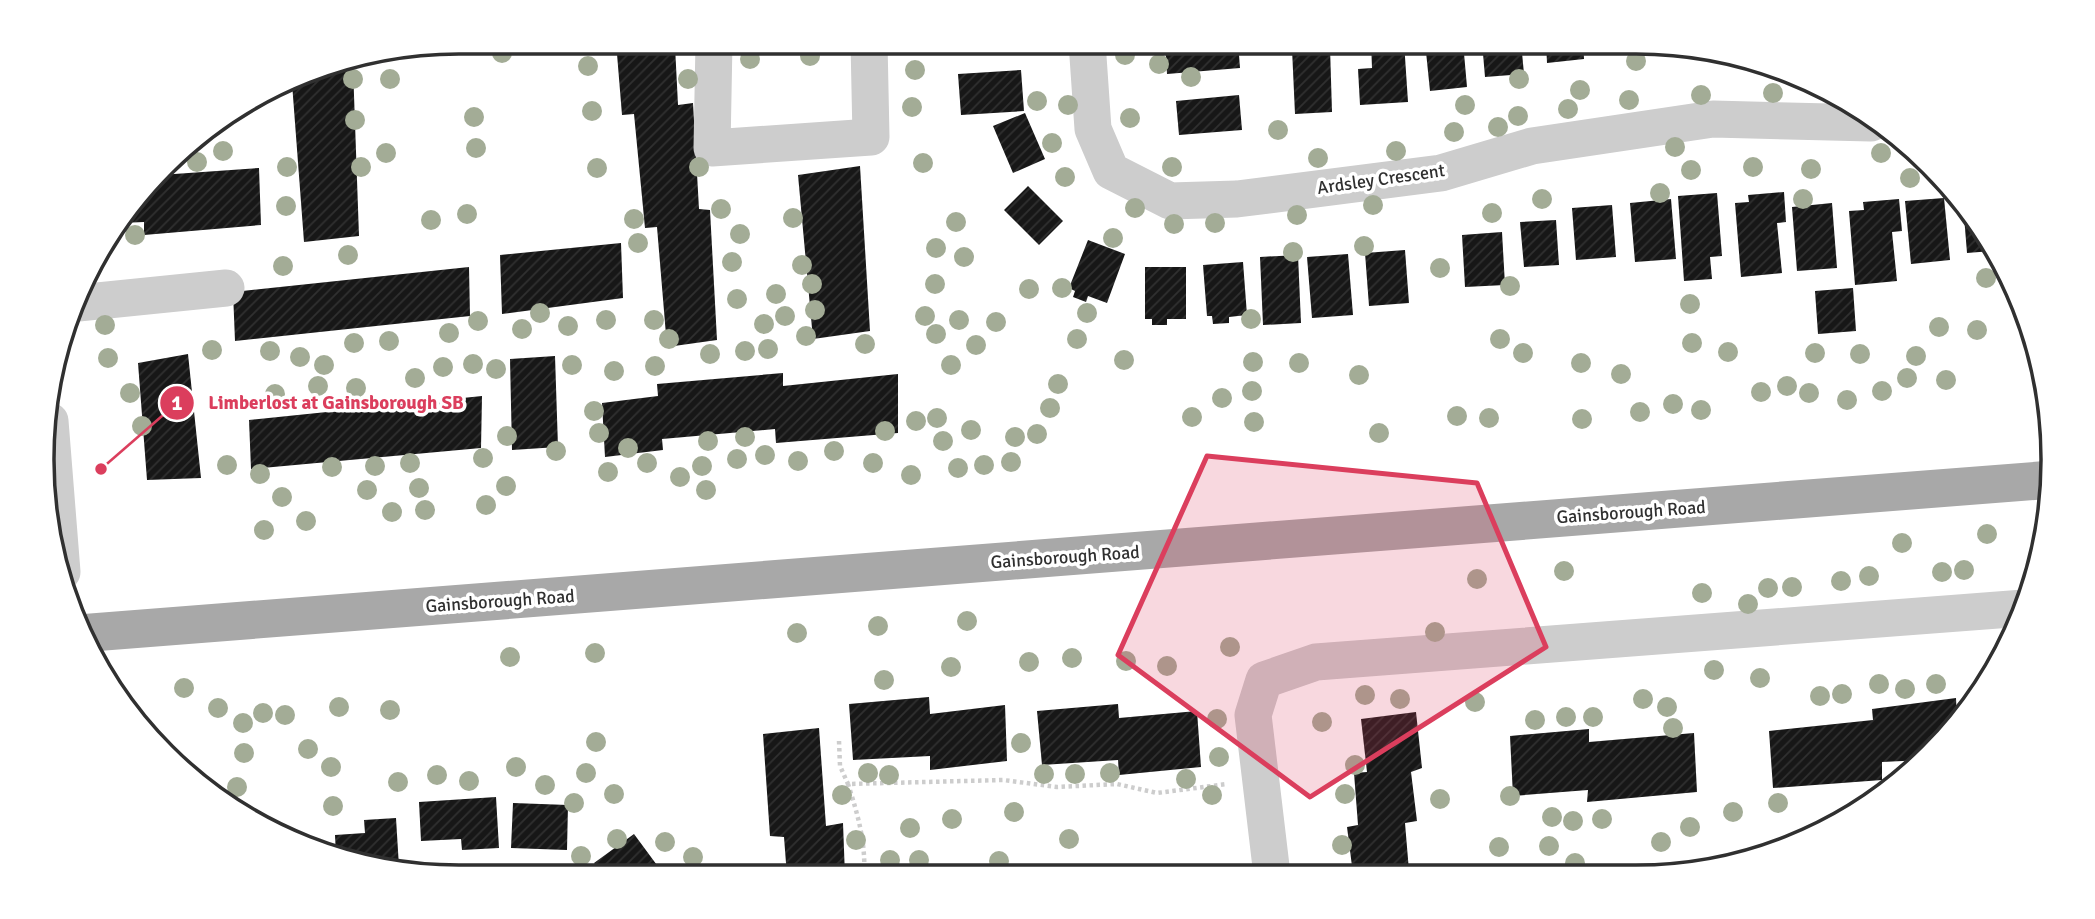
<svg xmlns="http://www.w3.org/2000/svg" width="2095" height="919" font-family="Signika,sans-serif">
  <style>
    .building { fill: url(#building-hatch) }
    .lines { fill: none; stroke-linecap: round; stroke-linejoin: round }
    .path { stroke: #cdcdcd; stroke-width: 4.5; stroke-dasharray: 3.5 3.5; stroke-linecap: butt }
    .minor { stroke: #cdcdcd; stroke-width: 37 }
    .major { stroke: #a8a8a8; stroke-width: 38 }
    .tree { fill: #a3ac96 }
    .marked { fill: #db3e5d; fill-opacity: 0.2; stroke: #db3e5d; stroke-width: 5; stroke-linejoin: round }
    .labels { text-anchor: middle; stroke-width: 7; stroke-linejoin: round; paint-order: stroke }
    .street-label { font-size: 18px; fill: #303030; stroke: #fff }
    .rim { fill: none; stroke: #303030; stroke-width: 3.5 }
    .leader { fill: none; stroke: #db3e5d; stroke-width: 2.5 }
    .callout-dot { fill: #db3e5d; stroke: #fff; stroke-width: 2.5 }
    .mark-label { font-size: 21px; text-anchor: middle; font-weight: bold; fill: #fff }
    .callout-label { font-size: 19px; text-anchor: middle; font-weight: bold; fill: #db3e5d; stroke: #fff; stroke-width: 7; stroke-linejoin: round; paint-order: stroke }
  </style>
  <defs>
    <pattern id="building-hatch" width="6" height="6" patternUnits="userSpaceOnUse" patternTransform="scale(1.75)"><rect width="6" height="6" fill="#171717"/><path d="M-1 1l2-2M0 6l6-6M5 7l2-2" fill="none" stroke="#303030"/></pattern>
  </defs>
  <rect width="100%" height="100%" fill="#fff"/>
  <path class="building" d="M1165,42H1238L1240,68L1167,74Z
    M1371,42H1404L1408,102L1360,105L1358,69L1372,68Z
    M1425,42H1463L1467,87L1430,91Z
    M1482,42H1521L1524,74L1485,77Z
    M1546,42H1583L1584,59L1547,63Z
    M1604,42L1643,43V51L1605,55Z
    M675,46L678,105L693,103L699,209L710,210L717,340L667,347L657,227L645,228L634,114L622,115L617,54Z
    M1330,47L1332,112L1295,114L1292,49Z
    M353,67L359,236L304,242L292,83L310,73Z
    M1021,70L1024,111L961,115L958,74Z
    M1239,95L1242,130L1179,135L1176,101Z
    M1025,113L1045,159L1013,173L993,126Z
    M860,166L870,331L813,339L798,175Z
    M259,168L261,225L144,235V222L121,223L160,175Z
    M1028,186L1063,221L1039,245L1004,210Z
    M1784,192L1786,222L1777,223L1782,273L1741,277L1735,203L1749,202L1748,195Z
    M1717,193L1722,256L1710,257L1712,279L1684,281L1678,196Z
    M1944,198L1950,260L1911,264L1905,201Z
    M1671,199L1676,259L1635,262L1630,203Z
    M1899,199L1902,231L1892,232L1897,281L1855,285L1849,211L1864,210L1863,202Z
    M1832,203L1837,268L1797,271L1792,207Z
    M1612,205L1616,257L1576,260L1572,208Z
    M1964,216L1992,251L1967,253Z
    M1556,220L1559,265L1524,267L1520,222Z
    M1502,232L1505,285L1465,287L1462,235Z
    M1088,240L1125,254L1107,303L1088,296L1086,302L1073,297L1075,291L1069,288Z
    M621,243L623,298L502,314L500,255Z
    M1405,250L1409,303L1369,306L1365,253Z
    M1348,254L1353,315L1312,318L1307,257Z
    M1298,255L1301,323L1263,325L1260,257Z
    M1243,262L1247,315L1229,317V323L1213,324L1212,316H1207L1203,265Z
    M469,267L470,316L235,341L233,292Z
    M1145,267H1186V319H1167V325H1152V319H1145Z
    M1853,288L1856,331L1818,334L1815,291Z
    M188,354L201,478L147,480L138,363Z
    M555,356L558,447L512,450L510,359Z
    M783,373V386L898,374V433L776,443L775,429L662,439L663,450L605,457L602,403L658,396L657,384Z
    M482,396L481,448L251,469L249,420Z
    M929,697L930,714L1005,705L1007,761L930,770V756L853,760L849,704Z
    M1956,698L1957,721L1923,760L1882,762V780L1773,788L1769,731L1873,720L1872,709Z
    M1118,704L1119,718L1197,711L1201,767L1119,775L1118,760L1042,765L1037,711Z
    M1416,712L1422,768L1411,772L1417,821L1405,823L1409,871L1353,874L1347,827L1358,825L1354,773L1367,772L1361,719Z
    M819,728L826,826L843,823L845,876H787L784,837L770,836L763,734Z
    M1589,729V742L1694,733L1697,792L1587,802L1588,790L1513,796L1510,736Z
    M496,797L499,848L462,850L461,839L421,841L419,802Z
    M513,803L568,805L567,850L511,848Z
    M396,818L399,867L336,857L335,835L365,833L364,820Z
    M634,834L665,876L604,877L594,863Z
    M304,842H321V853Z"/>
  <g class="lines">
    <path class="path" d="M839,741L840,766L848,784
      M1474,874L1498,873
      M864,876C866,843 858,815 848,784L1003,780L1057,787L1117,784L1157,793L1227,784"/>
    <path class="minor" d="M714,42L712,148L871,137L869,42
      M1087,42L1093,129L1111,171L1170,201L1237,199L1441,173L1532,146L1713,119L1871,123
      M78,303L226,288
      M50,421L62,572
      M1272,875L1253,715L1264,680L1316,662L2024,608"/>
    <path class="major" d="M85,633L2046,480"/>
  </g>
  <g class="tree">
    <circle cx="502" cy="53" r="10"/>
    <circle cx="1125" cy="55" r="10"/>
    <circle cx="810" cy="56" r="10"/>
    <circle cx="750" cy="59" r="10"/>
    <circle cx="1636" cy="61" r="10"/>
    <circle cx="1159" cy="64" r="10"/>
    <circle cx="588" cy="66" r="10"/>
    <circle cx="915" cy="70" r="10"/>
    <circle cx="1191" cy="77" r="10"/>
    <circle cx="353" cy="79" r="10"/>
    <circle cx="390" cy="79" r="10"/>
    <circle cx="688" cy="79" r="10"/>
    <circle cx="1519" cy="79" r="10"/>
    <circle cx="1580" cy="90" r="10"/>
    <circle cx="1773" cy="93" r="10"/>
    <circle cx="1701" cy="95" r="10"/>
    <circle cx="1629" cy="100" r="10"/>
    <circle cx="1037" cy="101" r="10"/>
    <circle cx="1068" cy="105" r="10"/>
    <circle cx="1465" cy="105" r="10"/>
    <circle cx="912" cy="107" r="10"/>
    <circle cx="1568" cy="109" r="10"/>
    <circle cx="592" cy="111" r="10"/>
    <circle cx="1518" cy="116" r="10"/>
    <circle cx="474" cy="117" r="10"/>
    <circle cx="1130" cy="118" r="10"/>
    <circle cx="355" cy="120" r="10"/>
    <circle cx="1498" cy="127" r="10"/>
    <circle cx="1278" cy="130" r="10"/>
    <circle cx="1454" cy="132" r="10"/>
    <circle cx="1052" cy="143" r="10"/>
    <circle cx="1675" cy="147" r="10"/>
    <circle cx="476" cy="148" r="10"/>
    <circle cx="223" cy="151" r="10"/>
    <circle cx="1396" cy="151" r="10"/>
    <circle cx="386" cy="153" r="10"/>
    <circle cx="1881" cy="153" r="10"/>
    <circle cx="1318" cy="158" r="10"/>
    <circle cx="197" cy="162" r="10"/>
    <circle cx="923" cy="163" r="10"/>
    <circle cx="287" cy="167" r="10"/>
    <circle cx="361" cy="167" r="10"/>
    <circle cx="699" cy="167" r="10"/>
    <circle cx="1172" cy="167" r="10"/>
    <circle cx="1753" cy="167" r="10"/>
    <circle cx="597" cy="168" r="10"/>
    <circle cx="1811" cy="169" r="10"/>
    <circle cx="1691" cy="170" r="10"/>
    <circle cx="1065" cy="177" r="10"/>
    <circle cx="1910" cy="178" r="10"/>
    <circle cx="1660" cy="193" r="10"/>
    <circle cx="1542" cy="199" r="10"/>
    <circle cx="1803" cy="199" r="10"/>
    <circle cx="1373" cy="205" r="10"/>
    <circle cx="286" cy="206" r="10"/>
    <circle cx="1135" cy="208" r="10"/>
    <circle cx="721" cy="209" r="10"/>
    <circle cx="1492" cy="213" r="10"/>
    <circle cx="467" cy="214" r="10"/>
    <circle cx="1297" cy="215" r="10"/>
    <circle cx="793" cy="218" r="10"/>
    <circle cx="634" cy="219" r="10"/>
    <circle cx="431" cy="220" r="10"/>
    <circle cx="956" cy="222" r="10"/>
    <circle cx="1215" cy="223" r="10"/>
    <circle cx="1174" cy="224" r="10"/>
    <circle cx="740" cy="234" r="10"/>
    <circle cx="135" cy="235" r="10"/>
    <circle cx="1113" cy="238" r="10"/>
    <circle cx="638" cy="243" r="10"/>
    <circle cx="1364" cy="246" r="10"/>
    <circle cx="936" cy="248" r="10"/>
    <circle cx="1293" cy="252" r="10"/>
    <circle cx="348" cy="255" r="10"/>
    <circle cx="964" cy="257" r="10"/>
    <circle cx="732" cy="262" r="10"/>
    <circle cx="802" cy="265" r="10"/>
    <circle cx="283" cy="266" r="10"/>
    <circle cx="1440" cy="268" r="10"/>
    <circle cx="1986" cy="278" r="10"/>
    <circle cx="812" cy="284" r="10"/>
    <circle cx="935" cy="284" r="10"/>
    <circle cx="1510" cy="286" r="10"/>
    <circle cx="1062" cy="288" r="10"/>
    <circle cx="1029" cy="289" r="10"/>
    <circle cx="776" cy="294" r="10"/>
    <circle cx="737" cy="299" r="10"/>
    <circle cx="1690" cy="304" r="10"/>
    <circle cx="815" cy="310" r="10"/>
    <circle cx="540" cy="313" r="10"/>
    <circle cx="1087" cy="313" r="10"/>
    <circle cx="785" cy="316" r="10"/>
    <circle cx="925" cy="316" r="10"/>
    <circle cx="1251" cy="319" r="10"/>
    <circle cx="606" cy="320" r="10"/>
    <circle cx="654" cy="320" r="10"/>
    <circle cx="959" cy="320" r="10"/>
    <circle cx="478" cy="321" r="10"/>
    <circle cx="996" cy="322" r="10"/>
    <circle cx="764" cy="324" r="10"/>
    <circle cx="105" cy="325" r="10"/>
    <circle cx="568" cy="326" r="10"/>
    <circle cx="1939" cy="327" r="10"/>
    <circle cx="522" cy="329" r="10"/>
    <circle cx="1977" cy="330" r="10"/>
    <circle cx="449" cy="333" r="10"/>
    <circle cx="936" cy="334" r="10"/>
    <circle cx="806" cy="336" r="10"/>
    <circle cx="669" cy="339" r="10"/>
    <circle cx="1077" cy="339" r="10"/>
    <circle cx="1500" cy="339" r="10"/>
    <circle cx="389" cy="341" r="10"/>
    <circle cx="354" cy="343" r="10"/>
    <circle cx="1692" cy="343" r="10"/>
    <circle cx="865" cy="344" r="10"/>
    <circle cx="976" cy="345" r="10"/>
    <circle cx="768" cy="349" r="10"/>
    <circle cx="212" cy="350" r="10"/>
    <circle cx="270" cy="351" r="10"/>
    <circle cx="745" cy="351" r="10"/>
    <circle cx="1728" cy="352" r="10"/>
    <circle cx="1523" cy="353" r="10"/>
    <circle cx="1815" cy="353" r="10"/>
    <circle cx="710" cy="354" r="10"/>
    <circle cx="1860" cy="354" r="10"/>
    <circle cx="1916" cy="356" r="10"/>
    <circle cx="300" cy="357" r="10"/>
    <circle cx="108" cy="358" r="10"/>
    <circle cx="1124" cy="360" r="10"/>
    <circle cx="1253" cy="362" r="10"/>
    <circle cx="1299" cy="363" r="10"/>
    <circle cx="1581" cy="363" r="10"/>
    <circle cx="473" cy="364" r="10"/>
    <circle cx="324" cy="365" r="10"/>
    <circle cx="572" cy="365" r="10"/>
    <circle cx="951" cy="365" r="10"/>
    <circle cx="655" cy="366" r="10"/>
    <circle cx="443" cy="367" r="10"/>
    <circle cx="496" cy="369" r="10"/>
    <circle cx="614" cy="371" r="10"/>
    <circle cx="1621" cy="374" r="10"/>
    <circle cx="1359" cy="375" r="10"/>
    <circle cx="415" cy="378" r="10"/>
    <circle cx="1907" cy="378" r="10"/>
    <circle cx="1946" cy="380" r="10"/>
    <circle cx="1058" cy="384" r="10"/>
    <circle cx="318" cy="386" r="10"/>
    <circle cx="1787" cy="386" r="10"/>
    <circle cx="356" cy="388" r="10"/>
    <circle cx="1252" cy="391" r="10"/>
    <circle cx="1882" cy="391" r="10"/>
    <circle cx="1761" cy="392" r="10"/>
    <circle cx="130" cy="393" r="10"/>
    <circle cx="1809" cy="393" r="10"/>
    <circle cx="275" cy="394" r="10"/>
    <circle cx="1222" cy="398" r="10"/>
    <circle cx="1847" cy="400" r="10"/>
    <circle cx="1673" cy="404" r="10"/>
    <circle cx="1050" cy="408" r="10"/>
    <circle cx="1701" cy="410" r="10"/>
    <circle cx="594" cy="411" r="10"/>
    <circle cx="1640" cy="412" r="10"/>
    <circle cx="1457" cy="416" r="10"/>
    <circle cx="1192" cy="417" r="10"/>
    <circle cx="937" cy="418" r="10"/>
    <circle cx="1489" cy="418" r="10"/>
    <circle cx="1582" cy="419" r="10"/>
    <circle cx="916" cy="421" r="10"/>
    <circle cx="1254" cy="422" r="10"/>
    <circle cx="142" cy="426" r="10"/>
    <circle cx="971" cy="430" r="10"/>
    <circle cx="885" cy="431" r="10"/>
    <circle cx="599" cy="433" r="10"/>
    <circle cx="1379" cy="433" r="10"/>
    <circle cx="1037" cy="434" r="10"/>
    <circle cx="507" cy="436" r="10"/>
    <circle cx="745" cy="437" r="10"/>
    <circle cx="1015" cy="437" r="10"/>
    <circle cx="708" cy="441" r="10"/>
    <circle cx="943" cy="441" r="10"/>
    <circle cx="628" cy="448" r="10"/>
    <circle cx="556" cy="451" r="10"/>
    <circle cx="834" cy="451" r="10"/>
    <circle cx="765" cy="455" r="10"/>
    <circle cx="483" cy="458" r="10"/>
    <circle cx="737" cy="459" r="10"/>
    <circle cx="798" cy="461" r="10"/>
    <circle cx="1011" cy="462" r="10"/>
    <circle cx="410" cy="463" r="10"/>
    <circle cx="647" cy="463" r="10"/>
    <circle cx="873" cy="463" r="10"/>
    <circle cx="227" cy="465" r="10"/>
    <circle cx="984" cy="465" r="10"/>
    <circle cx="375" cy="466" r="10"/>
    <circle cx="702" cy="466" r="10"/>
    <circle cx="332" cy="467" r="10"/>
    <circle cx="958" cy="468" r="10"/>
    <circle cx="608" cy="472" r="10"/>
    <circle cx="260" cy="474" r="10"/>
    <circle cx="911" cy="475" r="10"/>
    <circle cx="680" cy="477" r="10"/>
    <circle cx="506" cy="486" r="10"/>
    <circle cx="419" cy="488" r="10"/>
    <circle cx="367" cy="490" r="10"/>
    <circle cx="706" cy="490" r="10"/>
    <circle cx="282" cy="497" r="10"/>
    <circle cx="486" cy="505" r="10"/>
    <circle cx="425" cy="510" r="10"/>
    <circle cx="392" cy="512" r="10"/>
    <circle cx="306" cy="521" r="10"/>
    <circle cx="264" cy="530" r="10"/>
    <circle cx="1987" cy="534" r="10"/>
    <circle cx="1902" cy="543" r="10"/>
    <circle cx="1964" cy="570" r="10"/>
    <circle cx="1564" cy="571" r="10"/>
    <circle cx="1942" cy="572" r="10"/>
    <circle cx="1869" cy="576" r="10"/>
    <circle cx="1477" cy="579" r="10"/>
    <circle cx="1841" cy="581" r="10"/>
    <circle cx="1792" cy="587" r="10"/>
    <circle cx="1768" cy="588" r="10"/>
    <circle cx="1702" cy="593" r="10"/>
    <circle cx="1748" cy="604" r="10"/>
    <circle cx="967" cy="621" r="10"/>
    <circle cx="878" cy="626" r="10"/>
    <circle cx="1435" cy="632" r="10"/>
    <circle cx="797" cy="633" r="10"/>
    <circle cx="1230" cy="647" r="10"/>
    <circle cx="595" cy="653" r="10"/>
    <circle cx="510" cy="657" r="10"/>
    <circle cx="1072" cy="658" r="10"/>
    <circle cx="1126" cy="661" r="10"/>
    <circle cx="1029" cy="662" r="10"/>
    <circle cx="1167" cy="666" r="10"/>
    <circle cx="951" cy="667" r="10"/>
    <circle cx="1714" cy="670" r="10"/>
    <circle cx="1760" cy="678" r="10"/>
    <circle cx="884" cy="680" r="10"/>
    <circle cx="1879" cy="684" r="10"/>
    <circle cx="1936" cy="684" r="10"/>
    <circle cx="184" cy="688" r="10"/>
    <circle cx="1905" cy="689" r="10"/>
    <circle cx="1842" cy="694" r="10"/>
    <circle cx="1365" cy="695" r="10"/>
    <circle cx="1820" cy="696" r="10"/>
    <circle cx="1400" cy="699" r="10"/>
    <circle cx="1643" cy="699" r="10"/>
    <circle cx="1475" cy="702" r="10"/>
    <circle cx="339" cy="707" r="10"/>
    <circle cx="1667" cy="707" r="10"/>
    <circle cx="218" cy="708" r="10"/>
    <circle cx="390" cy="710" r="10"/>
    <circle cx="263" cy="713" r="10"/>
    <circle cx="285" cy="715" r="10"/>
    <circle cx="1566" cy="717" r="10"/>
    <circle cx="1593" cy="717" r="10"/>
    <circle cx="1217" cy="719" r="10"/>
    <circle cx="1535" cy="720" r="10"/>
    <circle cx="1322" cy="722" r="10"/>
    <circle cx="243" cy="723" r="10"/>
    <circle cx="1673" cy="728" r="10"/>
    <circle cx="596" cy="742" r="10"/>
    <circle cx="1021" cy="743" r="10"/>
    <circle cx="308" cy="749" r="10"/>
    <circle cx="244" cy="753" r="10"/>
    <circle cx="1219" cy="757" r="10"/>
    <circle cx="1355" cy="765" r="10"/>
    <circle cx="331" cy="767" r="10"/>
    <circle cx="516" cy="767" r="10"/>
    <circle cx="586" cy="773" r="10"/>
    <circle cx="868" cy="773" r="10"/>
    <circle cx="1110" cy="773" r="10"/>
    <circle cx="1044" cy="774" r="10"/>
    <circle cx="1075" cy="774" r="10"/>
    <circle cx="437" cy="775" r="10"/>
    <circle cx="889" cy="775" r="10"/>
    <circle cx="1186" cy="779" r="10"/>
    <circle cx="469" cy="781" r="10"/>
    <circle cx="398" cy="782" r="10"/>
    <circle cx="545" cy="785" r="10"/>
    <circle cx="237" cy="787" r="10"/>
    <circle cx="614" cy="794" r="10"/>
    <circle cx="1345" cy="794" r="10"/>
    <circle cx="842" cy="795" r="10"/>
    <circle cx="1212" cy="795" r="10"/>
    <circle cx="1510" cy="796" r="10"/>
    <circle cx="1440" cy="799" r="10"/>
    <circle cx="574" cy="803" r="10"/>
    <circle cx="1778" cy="803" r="10"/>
    <circle cx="333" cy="806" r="10"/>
    <circle cx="1014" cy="812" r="10"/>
    <circle cx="1733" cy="812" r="10"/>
    <circle cx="1552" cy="817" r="10"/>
    <circle cx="952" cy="819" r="10"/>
    <circle cx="1602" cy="819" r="10"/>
    <circle cx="1573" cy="821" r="10"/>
    <circle cx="1690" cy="827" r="10"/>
    <circle cx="910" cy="828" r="10"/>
    <circle cx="617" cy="839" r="10"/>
    <circle cx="1069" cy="839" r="10"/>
    <circle cx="856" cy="840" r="10"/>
    <circle cx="665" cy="842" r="10"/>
    <circle cx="1661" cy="842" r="10"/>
    <circle cx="1342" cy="845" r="10"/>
    <circle cx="1549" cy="846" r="10"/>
    <circle cx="1499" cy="847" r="10"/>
    <circle cx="581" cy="856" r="10"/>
    <circle cx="693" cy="857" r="10"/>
    <circle cx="890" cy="860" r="10"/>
    <circle cx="919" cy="860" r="10"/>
    <circle cx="999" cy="861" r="10"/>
    <circle cx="1575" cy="863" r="10"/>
  </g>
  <path class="marked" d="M1207,456L1477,483L1546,647L1310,797L1118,655Z"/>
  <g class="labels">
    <g class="street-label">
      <text transform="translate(1381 179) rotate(-8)" y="6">Ardsley Crescent</text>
      <text transform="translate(1631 512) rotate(-4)" y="6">Gainsborough Road</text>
      <text transform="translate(1065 557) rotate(-4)" y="6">Gainsborough Road</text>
      <text transform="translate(500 601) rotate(-4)" y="6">Gainsborough Road</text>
    </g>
  </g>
  <path d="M0 0H2095V919H0ZM459 54H1636A405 405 0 0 1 2041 459V460A405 405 0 0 1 1636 865H459A405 405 0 0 1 54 460V459A405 405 0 0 1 459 54Z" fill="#fff" fill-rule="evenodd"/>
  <path class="rim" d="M459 54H1636A405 405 0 0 1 2041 459V460A405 405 0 0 1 1636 865H459A405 405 0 0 1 54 460V459A405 405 0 0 1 459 54Z"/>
  <path class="leader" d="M101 469L177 403"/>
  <g class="callout-dot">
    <circle cx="101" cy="469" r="7"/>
    <circle cx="177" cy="403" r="18"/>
  </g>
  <g class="mark-label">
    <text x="177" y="410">1</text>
  </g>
  <g class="callout-label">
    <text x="336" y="409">Limberlost at Gainsborough SB</text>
  </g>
</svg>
